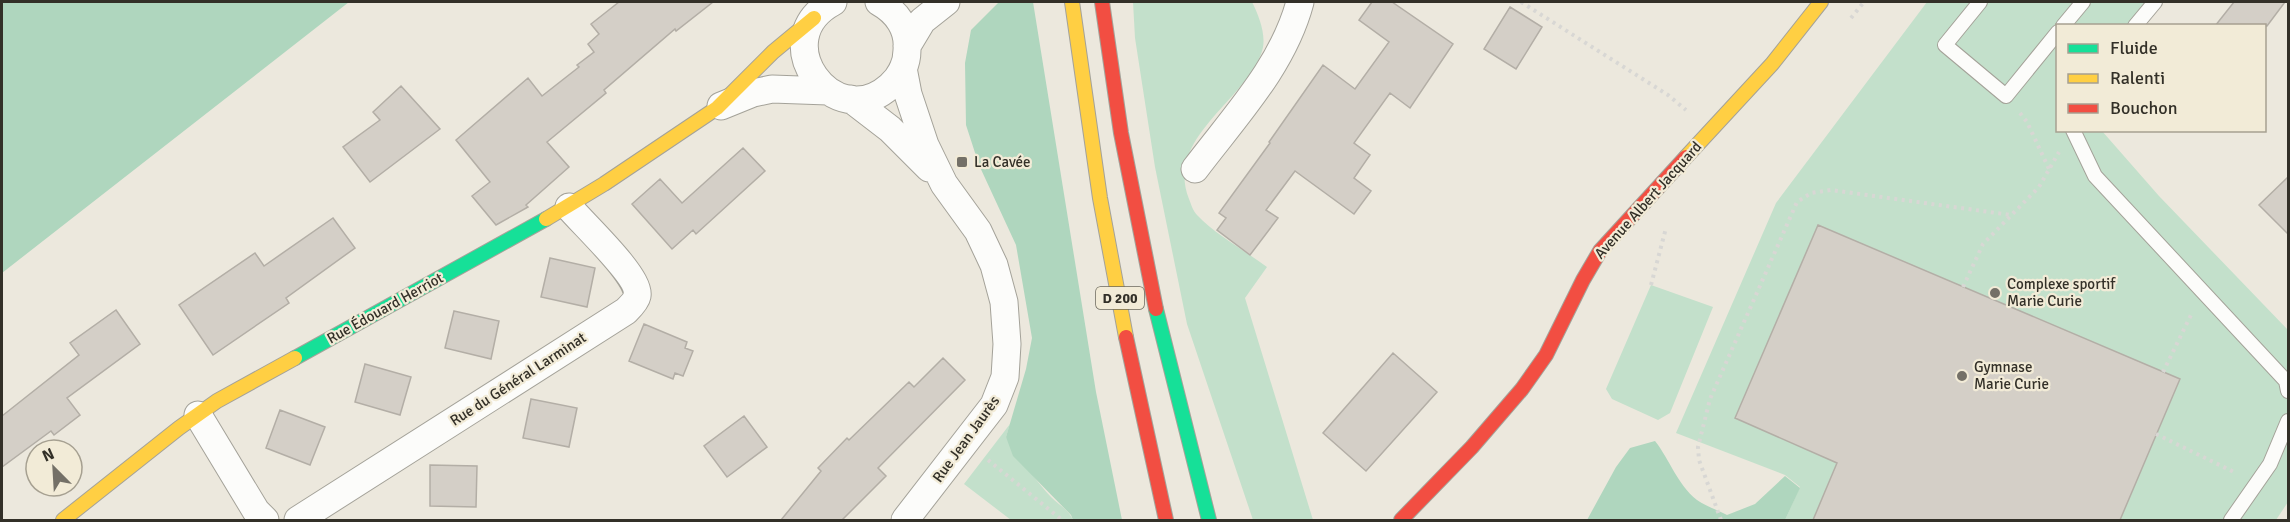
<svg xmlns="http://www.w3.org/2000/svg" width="2290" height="522" font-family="Signika,sans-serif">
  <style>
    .green { fill: #c3e0cb }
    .forest { fill: #afd6be }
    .building { fill: #d4cfc7; stroke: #b3aea6; stroke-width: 1.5 }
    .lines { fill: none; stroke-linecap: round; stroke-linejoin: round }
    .lane-casing { stroke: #a4a299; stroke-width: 16 }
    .street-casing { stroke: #a4a299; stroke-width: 29 }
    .fast-casing { stroke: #a4a299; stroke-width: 16 }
    .slow-casing { stroke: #a4a299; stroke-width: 16 }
    .jam-casing { stroke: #a4a299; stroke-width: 16 }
    .path { stroke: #d8d7d4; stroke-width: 4; stroke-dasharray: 3 4.5; stroke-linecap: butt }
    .lane { stroke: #fcfcfa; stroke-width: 14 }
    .street { stroke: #fcfcfa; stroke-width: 27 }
    .fast { stroke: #16e098; stroke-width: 14 }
    .slow { stroke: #ffcf43; stroke-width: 14 }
    .jam { stroke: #f24e42; stroke-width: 14 }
    .poi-dot { fill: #747067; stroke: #f2ebd7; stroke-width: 2 }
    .labels { text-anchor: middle; stroke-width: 4.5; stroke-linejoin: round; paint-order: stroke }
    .shield { fill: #f2ebd7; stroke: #6c685c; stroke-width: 1.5 }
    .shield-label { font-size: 14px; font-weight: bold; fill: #333028 }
    .poi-label { font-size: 15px; fill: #333028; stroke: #f2ebd7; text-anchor: start }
    .street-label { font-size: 15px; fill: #333028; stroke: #f2ebd7 }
  </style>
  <rect width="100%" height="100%" fill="#ece8dd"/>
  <path class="green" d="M1133,2H1252C1259,16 1268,38 1261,54C1243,102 1165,139 1189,199C1191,204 1193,211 1197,215C1216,235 1244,250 1267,267L1245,298L1313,520H1253L1187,324L1155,167L1135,38Z
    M1927,2H2155L2135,25L2058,26V130L2102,131L2159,196L2288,330V502L2276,520H1785L1800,487L1785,475L1676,433L1776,203Z
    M1651,285L1713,307L1670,413L1658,420L1612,399L1606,389Z
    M1010,424L1006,437C1020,457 1034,479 1051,497C1059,505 1069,510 1073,520H1011L964,484Z"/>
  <path class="forest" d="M2,2H349L2,273Z
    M999,2H1033L1096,392L1122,520H1073L1071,515L1013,456L1006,437L1026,369L1032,338L1016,245L979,165L966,125L965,63L971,30Z
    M1655,441C1670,460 1677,484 1697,500C1705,506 1718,510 1727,515L1755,504L1785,476L1800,488L1785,520H1587L1616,467L1630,448Z"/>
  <path class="building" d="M619,2H713L676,31L675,29L604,90L606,93L547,142L569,167L526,205L528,207L496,225L472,196L490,182L456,140L528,78L542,96L579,67L577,65L594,52L588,44L599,34L591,24Z
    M1372,2H1392L1453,44L1410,108L1390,93L1354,143L1370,155L1354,178L1371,191L1354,214L1295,171L1266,210L1278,218L1250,255L1217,230L1226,218L1219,213L1270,143L1269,142L1323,65L1355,89L1389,42L1359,20Z
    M2234,2H2285L2267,26H2215Z
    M1510,7L1542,27L1516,69L1484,49Z
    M401,86L440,129L370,182L343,147L380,120L373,112Z
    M743,148L765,171L696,234L693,230L672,249L632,204L660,179L682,203Z
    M2289,176V235L2259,205Z
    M333,218L355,248L286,298L289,303L213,355L179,305L255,253L264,266Z
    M1818,225L2180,379L2120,520H1813L1837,463L1735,418Z
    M550,258L595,268L587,307L541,297Z
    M116,310L140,344L67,398L80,415L54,435L51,431L2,467V416L79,355L70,343Z
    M454,311L499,321L491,359L445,348Z
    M644,324L687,342L685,348L693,351L683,376L675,373L673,379L629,361Z
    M1393,353L1437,392L1366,471L1323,433Z
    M943,358L965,380L878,468L886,476L842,520H781L821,471L818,468L847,438L849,440L909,382L914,387Z
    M365,364L411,377L400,415L355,402Z
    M531,399L577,408L569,447L523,438Z
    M280,410L325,427L310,465L266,448Z
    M744,416L767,447L727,477L704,446Z
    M430,465L477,466L476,507L430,506Z"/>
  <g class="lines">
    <g class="lane-casing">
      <path id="lane" d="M1980,2L1945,45L2006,96L2058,32
        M2063,26L2083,2
        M2135,26L2155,2
        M2073,130L2095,176L2286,381L2288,391
        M2231,520L2270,464L2288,421"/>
    </g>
    <g class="street-casing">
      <path id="street" d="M833,2C764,39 834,136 890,86C900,77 907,65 907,50C909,29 897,12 879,2
        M907,46L922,21L946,2
        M903,68L908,94L925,145L944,184L978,231L994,265L1004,302L1007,344L1005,377L994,405L905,520
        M851,99L890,129L929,168
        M721,106L753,93L772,89L828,91
        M1195,169C1235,116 1283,66 1300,2
        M198,415L256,511L265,520
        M298,520L626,311C630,307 636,301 637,296C641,277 582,223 569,207"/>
    </g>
    <g class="fast-casing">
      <path id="fast" d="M1156,309L1209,520
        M295,358L546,219"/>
    </g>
    <g class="slow-casing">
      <path id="slow" d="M1072,2L1100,198L1126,337
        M1686,157L1772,64L1821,2
        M546,219L604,184L717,108L773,52L814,18
        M63,520L179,428L217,401L295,358"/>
    </g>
    <g class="jam-casing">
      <path id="jam" d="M1102,2L1121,133L1156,309
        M1126,337L1166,520
        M1401,520L1472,447L1522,389L1546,355L1583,280L1600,251L1686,157"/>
    </g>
    <path class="path" d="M1521,2L1668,95L1686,110
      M1851,18L1864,2
      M2020,113L2027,122L2049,169
      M1651,285L1666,228
      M1963,287L1983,244L2039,187L2059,152
      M2163,372L2192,313
      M2156,434L2236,473
      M988,460L1062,520
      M1721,520L1699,460L1698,447L1710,399L1797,202L1811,193L1831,190L2011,215"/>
    <use href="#lane" class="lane"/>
    <use href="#street" class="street"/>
    <use href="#fast" class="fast"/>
    <use href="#slow" class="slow"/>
    <use href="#jam" class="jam"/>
  </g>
  <g class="poi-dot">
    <rect x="956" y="156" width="12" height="12" rx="3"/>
    <circle cx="1995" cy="293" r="6"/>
    <circle cx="1962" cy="376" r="6"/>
  </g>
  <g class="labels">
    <rect class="shield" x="1096" y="287" width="48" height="22" rx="4.5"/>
    <g class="shield-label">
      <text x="1120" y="303">D 200</text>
    </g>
    <g class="poi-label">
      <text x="974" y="167">La Cavée</text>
      <text x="2007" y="289">Complexe sportif<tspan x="2007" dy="17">Marie Curie</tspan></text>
      <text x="1974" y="372">Gymnase<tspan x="1974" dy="17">Marie Curie</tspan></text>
    </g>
    <g class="street-label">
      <text transform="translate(1648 200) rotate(-48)" y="5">Avenue Albert Jacquard</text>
      <text transform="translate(385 308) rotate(-29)" y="5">Rue Édouard Herriot</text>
      <text transform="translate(518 379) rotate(-33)" y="5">Rue du Général Larminat</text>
      <text transform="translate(966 439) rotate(-54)" y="5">Rue Jean Jaurès</text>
    </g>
  </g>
  <rect width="2290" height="522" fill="none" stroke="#333028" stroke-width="6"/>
  <rect x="2056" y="24" width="210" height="108" fill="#f2ebd7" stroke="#a6a091" stroke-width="1.5"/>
  <rect x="2068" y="44" width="30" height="9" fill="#16e098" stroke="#a6a091" stroke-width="1.5"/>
  <text x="2110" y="54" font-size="18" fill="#333028">Fluide</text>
  <rect x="2068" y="74" width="30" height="9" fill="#ffcf43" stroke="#a6a091" stroke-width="1.5"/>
  <text x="2110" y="84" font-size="18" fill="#333028">Ralenti</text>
  <rect x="2068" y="104" width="30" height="9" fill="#f24e42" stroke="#a6a091" stroke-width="1.5"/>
  <text x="2110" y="114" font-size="18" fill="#333028">Bouchon</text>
  <g transform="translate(54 468) rotate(336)"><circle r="28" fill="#f2ebd7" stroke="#a6a091" stroke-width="1.5"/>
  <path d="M0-4.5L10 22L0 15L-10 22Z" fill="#747067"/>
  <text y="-9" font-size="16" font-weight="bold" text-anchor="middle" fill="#333028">N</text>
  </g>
</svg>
